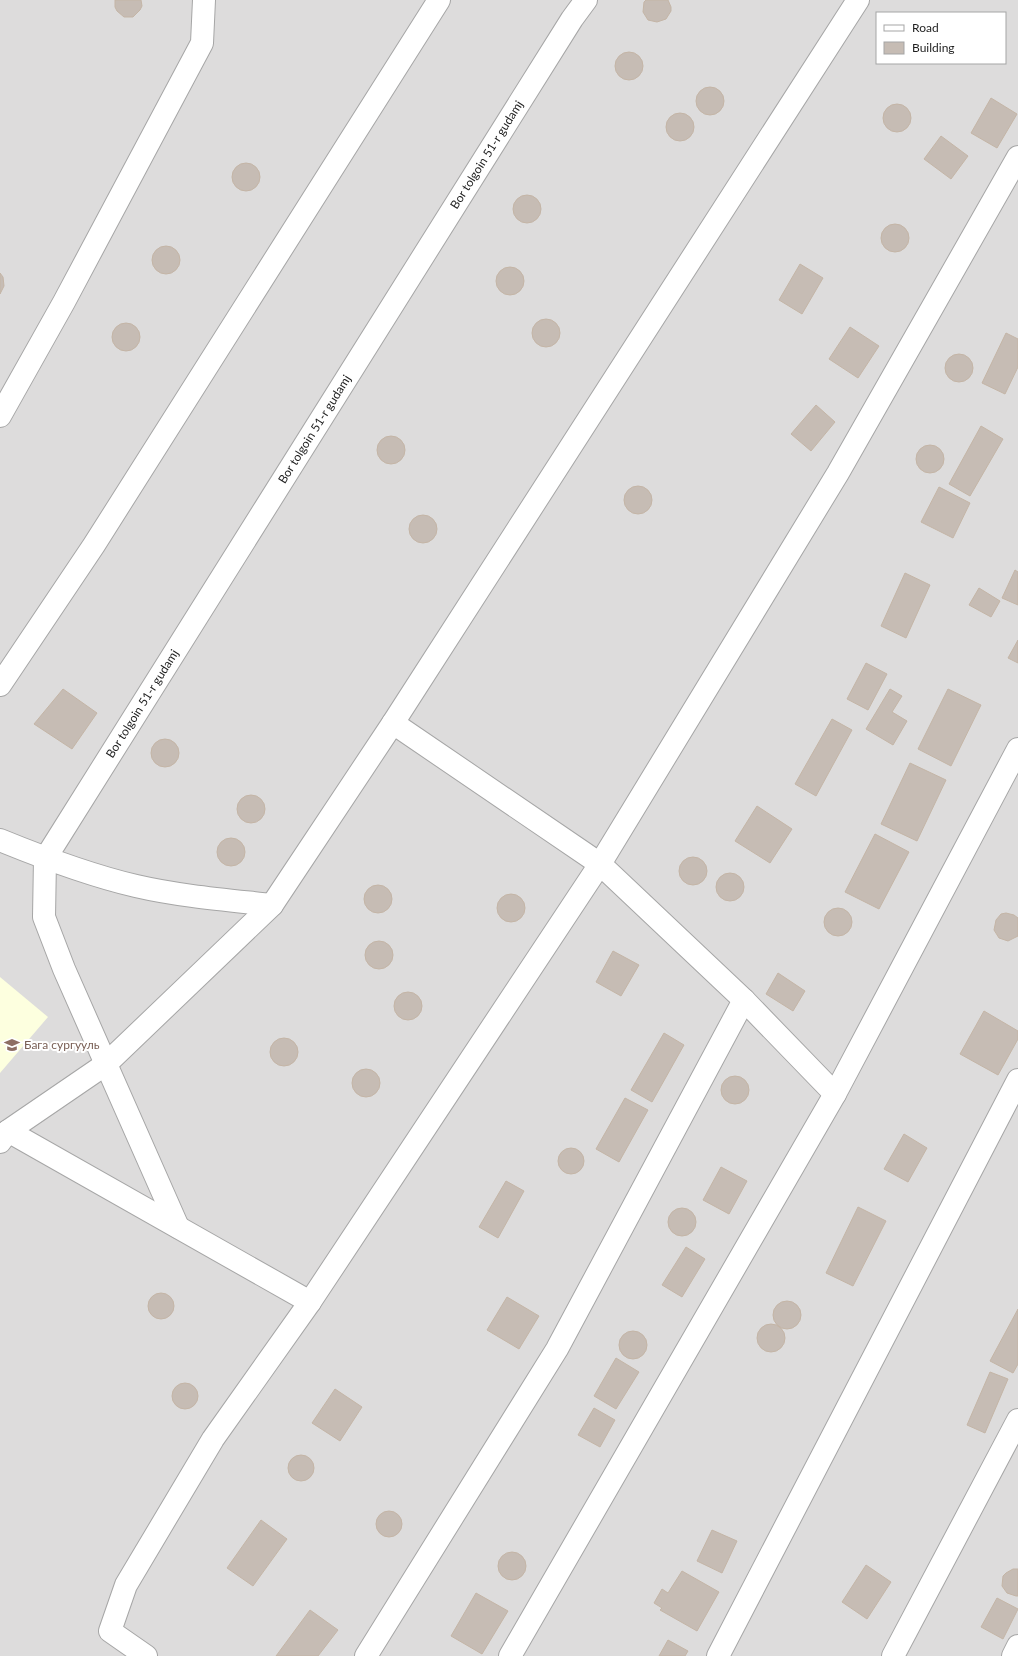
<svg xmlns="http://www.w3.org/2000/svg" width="1018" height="1656" font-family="Lato,sans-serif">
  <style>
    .residential { fill: #dddcdc; fill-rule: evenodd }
    .education { fill: #fdffdf }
    .building { fill: #c6bcb4; stroke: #c4b5a6 }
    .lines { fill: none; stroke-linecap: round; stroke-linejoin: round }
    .street-casing { stroke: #a6a6a6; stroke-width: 24 }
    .street { stroke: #fff; stroke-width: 22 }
    .labels { text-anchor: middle; stroke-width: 4; stroke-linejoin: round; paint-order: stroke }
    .street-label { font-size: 12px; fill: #1f1f1f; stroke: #fff }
    .education-label { font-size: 12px; fill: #785e54; stroke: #fff; text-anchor: start }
  </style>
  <rect width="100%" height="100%" fill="#f1ede5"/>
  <path class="residential" d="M0,0H1018V1656H0ZM877,13H1005V63H877Z"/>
  <path class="education" d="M0,977L48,1017L0,1073Z"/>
  <path class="building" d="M115,0H141L142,6L140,10L133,17H124L117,11L115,7Z
    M646,0H668L671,7V11L666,19L657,22L648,20L643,12L644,2Z
    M615 66a14 14 0 1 1 28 0a14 14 0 1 1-28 0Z
    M696 101a14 14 0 1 1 28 0a14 14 0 1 1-28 0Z
    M991,98L1017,114L997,148L971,133Z
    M883 118a14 14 0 1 1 28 0a14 14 0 1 1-28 0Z
    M666 127a14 14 0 1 1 28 0a14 14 0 1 1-28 0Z
    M941,136L968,156L951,179L924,159Z
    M232 177a14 14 0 1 1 28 0a14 14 0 1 1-28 0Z
    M513 209a14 14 0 1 1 28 0a14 14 0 1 1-28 0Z
    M881 238a14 14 0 1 1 28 0a14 14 0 1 1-28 0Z
    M152 260a14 14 0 1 1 28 0a14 14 0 1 1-28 0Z
    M800,264L823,278L802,314L779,300Z
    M496 281a14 14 0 1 1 28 0a14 14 0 1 1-28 0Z
    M0,273L3,277L4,286L0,294Z
    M532 333a14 14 0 1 1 28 0a14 14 0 1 1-28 0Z
    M112 337a14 14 0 1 1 28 0a14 14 0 1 1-28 0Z
    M850,327L879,346L858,378L829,359Z
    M1006,333L1018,339V367L1005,394L982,383Z
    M945 368a14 14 0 1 1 28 0a14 14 0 1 1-28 0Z
    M816,405L835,422L811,451L791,434Z
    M981,426L1003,439L970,496L949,484Z
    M377 450a14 14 0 1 1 28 0a14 14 0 1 1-28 0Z
    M916 459a14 14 0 1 1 28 0a14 14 0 1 1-28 0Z
    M624 500a14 14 0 1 1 28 0a14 14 0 1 1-28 0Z
    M939,487L970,503L953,538L921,522Z
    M409 529a14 14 0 1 1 28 0a14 14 0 1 1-28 0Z
    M1015,570L1018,572V605L1002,598Z
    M905,573L930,585L906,638L881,626Z
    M979,588L1000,601L991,617L969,605Z
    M1018,640V663L1008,658Z
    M866,663L887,674L868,710L847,699Z
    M63,689L97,713L72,749L34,724Z
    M890,689L902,696L892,712L907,721L893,745L866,729Z
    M948,689L981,705L951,766L918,749Z
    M832,719L852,730L816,796L795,784Z
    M151 753a14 14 0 1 1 28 0a14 14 0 1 1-28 0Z
    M910,763L946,780L917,841L881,824Z
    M237 809a14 14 0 1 1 28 0a14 14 0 1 1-28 0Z
    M757,806L792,829L770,863L735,841Z
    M875,834L909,852L879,909L845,892Z
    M217 852a14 14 0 1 1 28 0a14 14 0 1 1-28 0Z
    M679 871a14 14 0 1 1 28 0a14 14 0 1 1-28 0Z
    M716 887a14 14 0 1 1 28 0a14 14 0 1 1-28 0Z
    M364 899a14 14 0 1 1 28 0a14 14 0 1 1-28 0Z
    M497 908a14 14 0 1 1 28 0a14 14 0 1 1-28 0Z
    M824 922a14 14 0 1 1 28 0a14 14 0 1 1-28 0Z
    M1006,913L1014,915L1018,918V936L1008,941L999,938L994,930L996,920L1001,914Z
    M365 955a14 14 0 1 1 28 0a14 14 0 1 1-28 0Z
    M613,951L639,965L621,996L596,982Z
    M778,973L805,991L793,1011L766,994Z
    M394 1006a14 14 0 1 1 28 0a14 14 0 1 1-28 0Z
    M984,1011L1018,1031V1039L998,1075L960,1054Z
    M664,1033L684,1045L652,1102L631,1090Z
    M270 1052a14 14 0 1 1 28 0a14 14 0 1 1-28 0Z
    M352 1083a14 14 0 1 1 28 0a14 14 0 1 1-28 0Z
    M721 1090a14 14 0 1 1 28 0a14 14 0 1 1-28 0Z
    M625,1098L648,1110L619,1162L596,1149Z
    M904,1134L927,1148L908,1182L884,1169Z
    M558 1161a13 13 0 1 1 26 0a13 13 0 1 1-26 0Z
    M721,1167L747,1181L729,1214L703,1200Z
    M506,1181L524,1191L498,1238L479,1227Z
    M858,1207L886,1221L853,1286L826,1273Z
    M668 1222a14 14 0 1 1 28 0a14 14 0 1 1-28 0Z
    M686,1247L705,1259L682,1297L662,1285Z
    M148 1306a13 13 0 1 1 26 0a13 13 0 1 1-26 0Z
    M507,1297L539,1316L519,1349L487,1330Z
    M773 1315a14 14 0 1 1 28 0a14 14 0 1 1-28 0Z
    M1018,1309V1364L1013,1373L990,1361Z
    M757 1338a14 14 0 1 1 28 0a14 14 0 1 1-28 0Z
    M619 1345a14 14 0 1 1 28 0a14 14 0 1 1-28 0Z
    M616,1358L639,1372L616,1409L594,1396Z
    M990,1372L1008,1379L985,1433L967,1425Z
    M172 1396a13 13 0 1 1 26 0a13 13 0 1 1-26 0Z
    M335,1389L362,1407L340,1441L312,1423Z
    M594,1408L615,1420L600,1447L578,1435Z
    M288 1468a13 13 0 1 1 26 0a13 13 0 1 1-26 0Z
    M376 1524a13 13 0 1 1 26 0a13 13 0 1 1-26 0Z
    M261,1520L287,1539L253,1586L227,1568Z
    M712,1530L737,1541L722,1573L697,1561Z
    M498 1566a14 14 0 1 1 28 0a14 14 0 1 1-28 0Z
    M866,1565L891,1582L867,1619L842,1602Z
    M1013,1569H1018V1596H1016L1007,1593L1002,1586L1003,1576L1006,1573Z
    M682,1571L719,1592L697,1631L660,1610L662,1608L654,1603L662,1589L668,1593Z
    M476,1593L508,1611L482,1654L451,1636Z
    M997,1598L1018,1609L1003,1639L981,1627Z
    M310,1610L338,1630L318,1656H276Z
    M668,1640L688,1651L685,1656H659Z"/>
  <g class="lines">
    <g class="street-casing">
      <g id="street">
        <path d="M0,416L64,302L202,43L204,0"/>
        <path d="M0,685L94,545L439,0"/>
        <path d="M393,723L600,864L744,1000L835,1094"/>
        <path d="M0,840C44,858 89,875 136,886C179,896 227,900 272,905"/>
        <path d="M8,1131L310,1302"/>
        <path d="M0,1142L8,1131L106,1064L272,905L393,723L858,0"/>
        <path id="s1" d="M178,1227L64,969L44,917L45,859L572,19L586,0"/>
        <path d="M146,1656L110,1631L126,1585L213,1439L310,1302L600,864L838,473L1018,157"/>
        <path d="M366,1656L557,1349L744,1000"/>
        <path d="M510,1656L835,1094L1018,749"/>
        <path d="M718,1656L1018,1080"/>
        <path d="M893,1656L1018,1420"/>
        <path d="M1013,1656L1018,1646"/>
      </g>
    </g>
    <use href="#street" class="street"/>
  </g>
  <defs>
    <g id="school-bare" transform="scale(1.2)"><path d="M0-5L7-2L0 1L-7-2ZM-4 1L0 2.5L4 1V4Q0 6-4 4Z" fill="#8d6e63" stroke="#fff" stroke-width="2.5" paint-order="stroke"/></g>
  </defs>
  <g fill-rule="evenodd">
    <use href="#school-bare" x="12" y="1045"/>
  </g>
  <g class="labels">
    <g class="street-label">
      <text dy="4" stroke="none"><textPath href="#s1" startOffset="1227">Bor tolgoin 51-r gudamj</textPath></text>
      <text dy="4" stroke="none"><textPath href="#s1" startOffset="903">Bor tolgoin 51-r gudamj</textPath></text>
      <text dy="4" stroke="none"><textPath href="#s1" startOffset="579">Bor tolgoin 51-r gudamj</textPath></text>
    </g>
    <g class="education-label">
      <text x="24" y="1049">Бага сургууль</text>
    </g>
  </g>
  <rect x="876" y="12" width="130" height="52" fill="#ffffff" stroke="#a5a5a5"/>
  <rect x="884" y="25" width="20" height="6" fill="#ffffff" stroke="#a5a5a5"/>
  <text x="912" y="32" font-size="12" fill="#1f1f1f">Road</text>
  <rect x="884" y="42" width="20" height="12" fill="#c6bcb4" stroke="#a5a5a5"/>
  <text x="912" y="52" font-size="12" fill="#1f1f1f">Building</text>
</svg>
